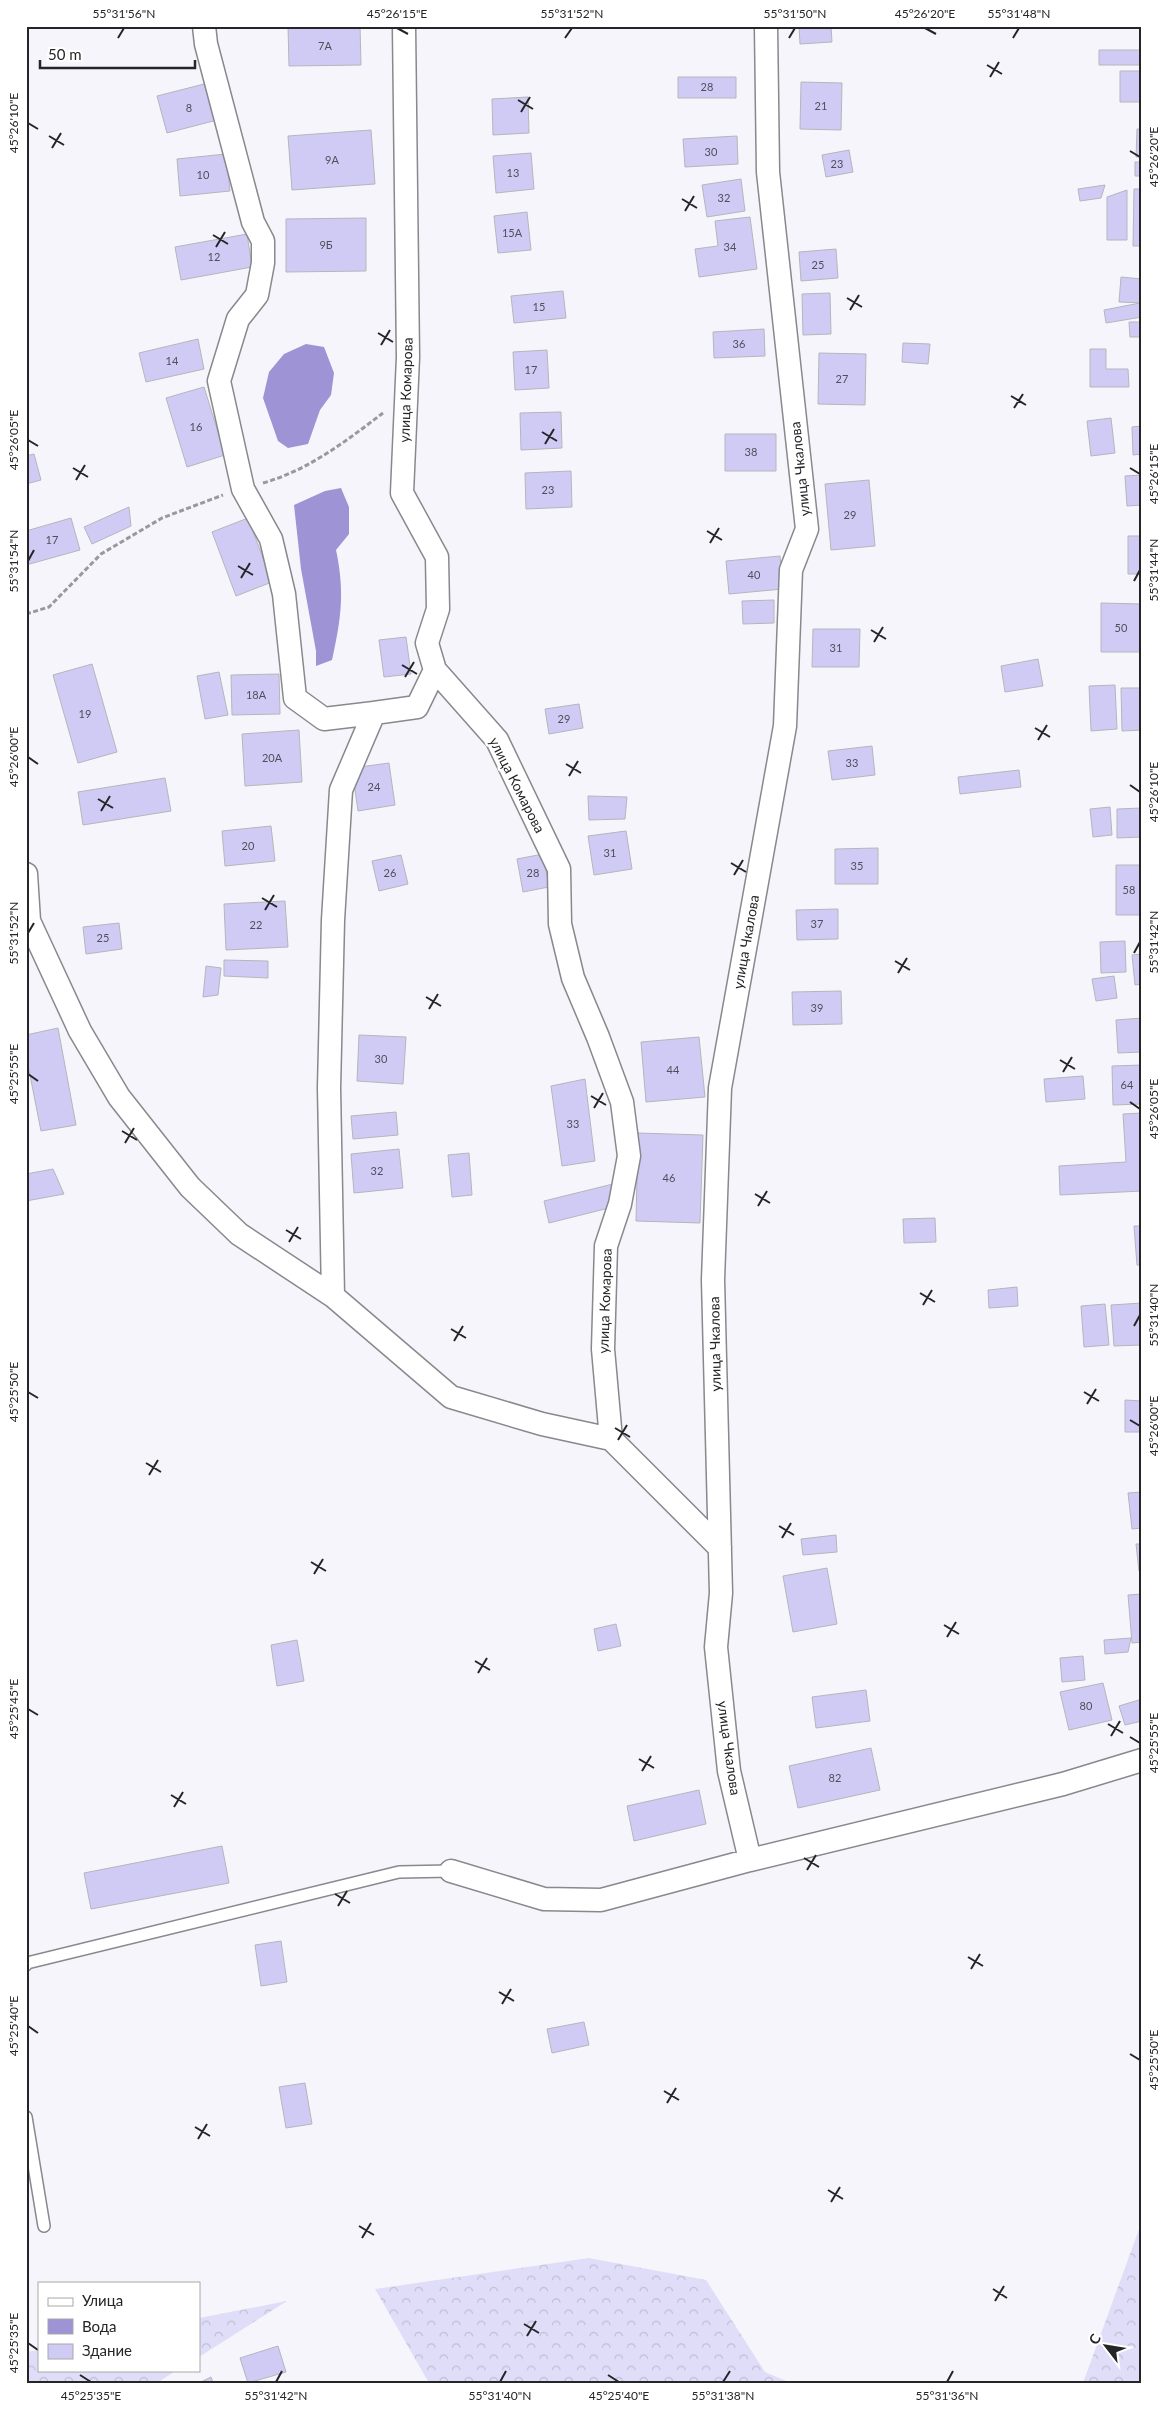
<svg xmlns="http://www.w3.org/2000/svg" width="1168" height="2409" font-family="Lato,sans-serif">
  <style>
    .forest { fill: url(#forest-crowns) }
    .water { fill: #9d93d5 }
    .building { fill: #d0cbf5; stroke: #b6b5bb }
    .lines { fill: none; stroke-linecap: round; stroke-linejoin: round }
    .lane-casing { stroke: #88888d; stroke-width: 14 }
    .street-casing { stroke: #88888d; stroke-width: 25 }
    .path { stroke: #99989c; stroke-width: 3; stroke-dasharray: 5 2.5; stroke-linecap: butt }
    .lane { stroke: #fff; stroke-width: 11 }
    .street { stroke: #fff; stroke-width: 22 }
    .ticks { fill: none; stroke: #252527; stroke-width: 2 }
    .labels { text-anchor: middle; stroke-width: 5; stroke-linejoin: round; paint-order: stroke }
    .number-label { font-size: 11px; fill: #504e5a }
    .street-label { font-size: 14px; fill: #252527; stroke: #fff }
    .neatline { fill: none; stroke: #252527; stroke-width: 2 }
    .ticks-label { font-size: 12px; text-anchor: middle; fill: #252527 }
  </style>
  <defs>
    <pattern id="forest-crowns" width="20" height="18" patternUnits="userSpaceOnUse" patternTransform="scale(1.25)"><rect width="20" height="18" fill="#e0ddf8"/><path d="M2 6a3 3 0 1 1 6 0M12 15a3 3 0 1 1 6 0" fill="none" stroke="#c0bed5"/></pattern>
  </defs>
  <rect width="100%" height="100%" fill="#f6f5fb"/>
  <path class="forest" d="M1142,2221V2383H1083Z
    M589,2258L706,2280L765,2372L791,2383H429L375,2289Z
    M287,2301L199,2357V2318Z
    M39,2350V2370H177L157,2383H26V2352Z"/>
  <path class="water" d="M306,344L324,347L334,373L331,395L320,410L308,444L288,448L278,441L263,398L269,372L284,354Z
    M341,488L349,507V534L336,550C345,592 341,619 332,660L316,666V651L301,569L294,505L325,491Z"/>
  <path class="building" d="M288,26H360L361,65L289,66Z
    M799,26H831L832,42L800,44Z
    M1099,50H1142V65H1099Z
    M1120,71H1142V102H1120Z
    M678,77H736V98H678Z
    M212,82L221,119L167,133L157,96Z
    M801,82L842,83L841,130L800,129Z
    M528,97L529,133L493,135L492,99Z
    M1137,129H1142V157H1136Z
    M371,130L375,184L292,190L288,136Z
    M737,136L738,164L685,167L683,139Z
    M849,150L853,172L826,177L822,155Z
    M531,153L534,189L496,193L493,156Z
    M226,154L230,191L180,196L177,159Z
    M1135,162H1142V176H1135Z
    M741,179L745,211L707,217L702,185Z
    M1105,185L1101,198L1080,201L1078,189Z
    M1134,189H1142V246H1133Z
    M1127,190V240H1107V197Z
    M527,212L531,250L498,253L494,216Z
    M750,217L757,269L699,277L695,249L718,246L715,221Z
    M366,218V271L286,272V219Z
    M247,234L252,267L181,280L175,247Z
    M836,249L838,278L801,281L799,252Z
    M1121,277L1142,279V303L1119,302Z
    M563,291L566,318L514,323L511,296Z
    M830,293L831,334L803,335L802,294Z
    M1140,303L1142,317L1106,323L1104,310Z
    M1129,322H1142V337H1130Z
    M764,329L765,356L714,358L713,332Z
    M198,339L204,369L146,382L139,353Z
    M903,343L930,344L928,364L902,362Z
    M1090,349H1106V369H1128L1129,387H1090Z
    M547,350L549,388L515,390L513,352Z
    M819,353L866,354L865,405L818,404Z
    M204,387L225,455L187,467L166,398Z
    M561,412L562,448L521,450L520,413Z
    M1111,418L1115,453L1091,456L1087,421Z
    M1141,426L1142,454L1133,455L1132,427Z
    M725,434H776V471H725Z
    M34,454L41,480L26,484V456Z
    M571,471L572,507L526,509L525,473Z
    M1142,475V505L1127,506L1125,476Z
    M869,480L875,546L831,550L825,484Z
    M129,507L131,526L92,544L84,527Z
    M71,518L80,550L26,565V531Z
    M248,518L272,582L236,596L212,532Z
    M1128,536H1142V574H1128Z
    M780,556L783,589L729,594L726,561Z
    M774,600V623L743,624L742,601Z
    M1101,603L1142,604V652H1101Z
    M813,629H860L859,667H812Z
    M406,637L411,674L384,677L379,640Z
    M1038,659L1043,686L1005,692L1001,666Z
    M92,664L117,752L78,763L53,675Z
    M219,672L228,715L205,719L197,676Z
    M279,674L280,714L232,715L231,675Z
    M1115,685L1117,729L1091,731L1089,686Z
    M1121,688H1142V730L1122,731Z
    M579,704L583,728L549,734L545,709Z
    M299,730L302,782L245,786L242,734Z
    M872,746L875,775L832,780L828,751Z
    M389,763L395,805L358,811L352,768Z
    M1019,770L1021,787L960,794L958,777Z
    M165,778L171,811L83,825L78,792Z
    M588,796L627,797L625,819L589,820Z
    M1110,807L1112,835L1093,837L1090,809Z
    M1142,808V837L1117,838V809Z
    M271,826L275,861L225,866L222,831Z
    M626,831L632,869L594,875L588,836Z
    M878,848V884H835V849Z
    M543,854L549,887L523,892L517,859Z
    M401,855L408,884L379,891L372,861Z
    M1116,865H1142V915H1116Z
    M285,901L288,947L226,950L224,904Z
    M838,909V939L797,940L796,910Z
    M119,923L122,949L86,954L83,927Z
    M1125,941L1126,972L1101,973L1100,942Z
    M1142,954V984L1135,985L1132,955Z
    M224,960L268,961V978L224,976Z
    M206,966L221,968L218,995L203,997Z
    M1114,976L1117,998L1096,1001L1092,979Z
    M841,991L842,1024L793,1025L792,992Z
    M1142,1018V1052L1118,1053L1116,1020Z
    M58,1028L76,1125L41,1131L26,1055V1035Z
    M359,1035L406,1037L403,1084L357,1081Z
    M699,1037L705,1097L646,1102L641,1042Z
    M1142,1065V1104L1113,1105L1112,1066Z
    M1083,1076L1085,1099L1046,1102L1044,1079Z
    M585,1079L595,1161L562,1166L551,1086Z
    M396,1112L398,1135L353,1139L351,1116Z
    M1142,1113V1191L1060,1195L1059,1166L1126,1162L1123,1114Z
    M638,1133L703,1135L700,1223L636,1221Z
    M399,1149L403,1188L354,1193L351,1154Z
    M469,1153L472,1195L452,1197L448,1155Z
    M53,1169L64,1194L26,1201V1174Z
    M613,1184V1207L549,1223L544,1201Z
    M935,1218L936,1242L904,1243L903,1219Z
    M1134,1226H1142V1265H1137Z
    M1017,1287L1018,1306L989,1308L988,1290Z
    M1142,1303V1345L1114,1346L1111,1305Z
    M1105,1304L1109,1345L1084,1347L1081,1306Z
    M1125,1400L1142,1401V1432H1125Z
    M1142,1492V1528L1132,1529L1128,1493Z
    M836,1535L837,1552L803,1555L801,1539Z
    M1136,1544H1142V1571H1139Z
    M827,1568L837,1624L793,1632L783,1576Z
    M1142,1594V1642L1132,1643L1128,1595Z
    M616,1624L621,1646L598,1651L594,1629Z
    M1131,1638L1128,1652L1105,1654L1104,1640Z
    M297,1640L304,1681L277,1686L271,1645Z
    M1083,1656L1085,1680L1062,1682L1060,1658Z
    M1103,1683L1112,1720L1069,1730L1060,1692Z
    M866,1690L870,1721L816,1728L812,1697Z
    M1142,1699V1721L1125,1725L1119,1706Z
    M871,1748L880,1790L798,1808L789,1766Z
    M699,1790L706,1824L634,1841L627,1806Z
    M222,1846L229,1883L91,1909L84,1873Z
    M281,1941L287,1982L261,1986L255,1945Z
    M584,2022L589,2045L552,2053L547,2029Z
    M305,2083L312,2124L286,2128L279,2087Z
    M278,2346L286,2372L248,2383L240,2358Z
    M211,2377L213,2383H199Z"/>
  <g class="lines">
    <g class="lane-casing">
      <path id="lane" d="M26,1965L27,1963L399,1872L451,1871
        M26,2117L44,2226"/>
    </g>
    <g class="street-casing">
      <path id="street" d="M204,26L206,44L253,222L263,241V263L257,295L238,319L219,381L243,489L271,539L284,594L295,698L324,719L374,713L341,790L333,920L329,1088L333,1296
        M404,26L408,357L402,493L437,557L438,609L427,643L435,670L497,740L559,869L560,924L573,978L598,1037L622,1102L629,1156L620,1204L606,1246L603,1349L611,1439
        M374,713L417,707L435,670
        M26,874L29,921L80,1031L119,1097L190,1187L239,1234L333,1296L451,1397L542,1424L611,1439L720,1548
        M750,1860L729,1771L716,1647L721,1593L713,1280L720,1088L785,726L791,570L807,529L768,172L766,26
        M451,1871L544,1899L601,1900L750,1860L1063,1784L1142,1760"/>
    </g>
    <path class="path" d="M263,483C309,470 346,441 383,413
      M26,614L49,607L101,554L162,518L223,495"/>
    <use href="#lane" class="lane"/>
    <use href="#street" class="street"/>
  </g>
  <path class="ticks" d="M397,28L408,34M925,28L936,34M118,38L124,28M565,38L572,28M789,38L795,28M1013,38L1019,28M987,65L1002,74M990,77L999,62M518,100L533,109M521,112L530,97M28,123L38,129M49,136L64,145M52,148L61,133M1130,151L1140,157M682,199L697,208M685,211L694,196M213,235L228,244M216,247L225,232M847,298L862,307M850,310L859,295M378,333L393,342M381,345L390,330M1011,396L1026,405M1014,408L1023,394M542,432L557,441M28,440L38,446M545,444L554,429M73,468L88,477M1130,468L1140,474M76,480L85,465M707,531L722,540M710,543L719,528M28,561L34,550M238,566L253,575M241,578L250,563M1134,581L1140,570M871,630L886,639M874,642L883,627M402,665L417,674M405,677L414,662M1035,728L1050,737M1038,740L1047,725M28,757L38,764M566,764L581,773M569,776L578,761M1130,785L1140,792M98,799L113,808M101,811L110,796M731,863L746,872M734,875L743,860M262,898L277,907M265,910L274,895M28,933L34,923M1134,953L1140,942M895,961L910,970M898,973L907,958M426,997L441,1006M429,1009L438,994M1060,1060L1075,1069M1063,1072L1072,1057M28,1074L38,1081M591,1096L606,1105M1130,1102L1140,1109M594,1108L603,1093M122,1131L137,1140M125,1143L134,1128M755,1194L770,1203M758,1206L767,1191M286,1230L301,1239M289,1242L298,1227M920,1293L935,1302M923,1305L932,1290M1134,1326L1140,1315M451,1329L466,1338M454,1341L463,1326M28,1392L38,1398M1084,1392L1099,1401M1087,1404L1096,1389M1130,1420L1140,1426M615,1428L630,1437M618,1440L627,1425M146,1463L161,1472M149,1475L158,1460M779,1526L794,1535M782,1538L791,1523M311,1562L326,1571M314,1574L323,1559M944,1625L959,1634M947,1637L956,1622M475,1661L490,1670M478,1673L487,1658M28,1709L38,1715M1108,1724L1123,1733M1111,1736L1120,1721M1130,1737L1140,1743M639,1759L654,1768M642,1771L651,1756M171,1795L186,1804M174,1807L183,1792M804,1858L819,1867M807,1870L816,1855M335,1894L350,1903M338,1906L347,1891M968,1957L983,1966M971,1969L980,1954M499,1992L514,2001M502,2004L511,1989M28,2026L38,2033M1130,2054L1140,2060M664,2091L679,2100M667,2103L676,2088M195,2127L210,2136M198,2139L207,2124M828,2190L843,2199M831,2202L840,2187M359,2226L374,2235M362,2238L371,2223M993,2289L1007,2298M995,2301L1004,2286M524,2324L539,2333M527,2336L536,2321M28,2343L38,2350M80,2375L91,2382M608,2375L619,2382M276,2382L282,2371M500,2382L506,2371M723,2382L730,2371M947,2382L953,2371"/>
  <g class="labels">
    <g class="number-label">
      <text x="325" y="50">7А</text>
      <text x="707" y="91">28</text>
      <text x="821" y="110">21</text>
      <text x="189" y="112">8</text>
      <text x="711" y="156">30</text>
      <text x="332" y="164">9А</text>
      <text x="837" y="168">23</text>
      <text x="513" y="177">13</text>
      <text x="203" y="179">10</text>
      <text x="724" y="202">32</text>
      <text x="512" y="237">15А</text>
      <text x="326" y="249">9Б</text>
      <text x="730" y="251">34</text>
      <text x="214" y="261">12</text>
      <text x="818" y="269">25</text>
      <text x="539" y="311">15</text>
      <text x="739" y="348">36</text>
      <text x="172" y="365">14</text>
      <text x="531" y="374">17</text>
      <text x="842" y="383">27</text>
      <text x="196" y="431">16</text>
      <text x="751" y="456">38</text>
      <text x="548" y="494">23</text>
      <text x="850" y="519">29</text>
      <text x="52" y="544">17</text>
      <text x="754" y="579">40</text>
      <text x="1121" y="632">50</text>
      <text x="836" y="652">31</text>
      <text x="256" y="699">18А</text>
      <text x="85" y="718">19</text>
      <text x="564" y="723">29</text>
      <text x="272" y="762">20А</text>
      <text x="852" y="767">33</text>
      <text x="374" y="791">24</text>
      <text x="248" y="850">20</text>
      <text x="610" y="857">31</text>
      <text x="857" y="870">35</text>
      <text x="390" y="877">26</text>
      <text x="533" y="877">28</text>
      <text x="1129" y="894">58</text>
      <text x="817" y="928">37</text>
      <text x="256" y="929">22</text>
      <text x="103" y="942">25</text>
      <text x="817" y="1012">39</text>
      <text x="381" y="1063">30</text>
      <text x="673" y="1074">44</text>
      <text x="1127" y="1089">64</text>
      <text x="573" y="1128">33</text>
      <text x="377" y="1175">32</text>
      <text x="669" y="1182">46</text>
      <text x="1086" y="1710">80</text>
      <text x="835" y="1782">82</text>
    </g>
    <g class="street-label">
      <text transform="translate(406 390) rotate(-88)" y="5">улица Комарова</text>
      <text transform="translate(800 469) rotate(-96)" y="5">улица Чкалова</text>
      <text transform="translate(517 785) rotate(63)" y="5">улица Комарова</text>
      <text transform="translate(746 942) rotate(-80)" y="5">улица Чкалова</text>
      <text transform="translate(605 1301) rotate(-88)" y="5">улица Комарова</text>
      <text transform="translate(715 1344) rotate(-91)" y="5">улица Чкалова</text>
      <text transform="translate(729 1748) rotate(82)" y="5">улица Чкалова</text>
    </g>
  </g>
  <rect width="1168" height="2409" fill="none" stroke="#ffffff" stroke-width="55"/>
  <rect x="38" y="2282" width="162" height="90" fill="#ffffff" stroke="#a8a8a9"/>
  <rect x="48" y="2298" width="25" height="8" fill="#ffffff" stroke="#a8a8a9"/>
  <text x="82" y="2306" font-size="15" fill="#252527">Улица</text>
  <rect x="48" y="2319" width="25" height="15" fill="#9d93d5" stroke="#a8a8a9"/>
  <text x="82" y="2332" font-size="15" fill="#252527">Вода</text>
  <rect x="48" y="2344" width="25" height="15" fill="#d0cbf5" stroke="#a8a8a9"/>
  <text x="82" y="2356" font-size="15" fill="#252527">Здание</text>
  <g transform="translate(1106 2346) rotate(301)" stroke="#ffffff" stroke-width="4" paint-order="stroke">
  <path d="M0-4L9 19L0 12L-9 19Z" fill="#252527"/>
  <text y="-8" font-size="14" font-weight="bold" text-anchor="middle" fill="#252527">С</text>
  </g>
  <path d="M40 60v8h155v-8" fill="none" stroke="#252527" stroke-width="2.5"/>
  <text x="48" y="60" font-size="15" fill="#252527" stroke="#ffffff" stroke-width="4" paint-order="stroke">50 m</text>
  <rect x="28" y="28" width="1112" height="2354" class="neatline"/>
  <g class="ticks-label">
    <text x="124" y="18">55°31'56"N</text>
    <text x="397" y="18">45°26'15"E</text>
    <text x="572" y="18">55°31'52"N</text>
    <text x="795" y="18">55°31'50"N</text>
    <text x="925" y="18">45°26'20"E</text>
    <text x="1019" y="18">55°31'48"N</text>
    <text transform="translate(14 123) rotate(-90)" y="4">45°26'10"E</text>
    <text transform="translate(1154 157) rotate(-90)" y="4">45°26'20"E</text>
    <text transform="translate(14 440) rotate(-90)" y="4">45°26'05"E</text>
    <text transform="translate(1154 474) rotate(-90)" y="4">45°26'15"E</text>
    <text transform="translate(14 561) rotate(-90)" y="4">55°31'54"N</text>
    <text transform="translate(1154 570) rotate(-90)" y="4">55°31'44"N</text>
    <text transform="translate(14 757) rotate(-90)" y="4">45°26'00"E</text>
    <text transform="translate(1154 792) rotate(-90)" y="4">45°26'10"E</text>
    <text transform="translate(14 933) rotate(-90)" y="4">55°31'52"N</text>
    <text transform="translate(1154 942) rotate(-90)" y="4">55°31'42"N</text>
    <text transform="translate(14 1074) rotate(-90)" y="4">45°25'55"E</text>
    <text transform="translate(1154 1109) rotate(-90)" y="4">45°26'05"E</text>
    <text transform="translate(1154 1315) rotate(-90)" y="4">55°31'40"N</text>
    <text transform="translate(14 1392) rotate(-90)" y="4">45°25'50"E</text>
    <text transform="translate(1154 1426) rotate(-90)" y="4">45°26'00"E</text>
    <text transform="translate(14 1709) rotate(-90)" y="4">45°25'45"E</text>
    <text transform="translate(1154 1743) rotate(-90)" y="4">45°25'55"E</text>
    <text transform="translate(14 2026) rotate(-90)" y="4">45°25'40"E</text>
    <text transform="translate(1154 2060) rotate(-90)" y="4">45°25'50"E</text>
    <text transform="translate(14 2343) rotate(-90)" y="4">45°25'35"E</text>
    <text x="91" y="2400">45°25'35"E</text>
    <text x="276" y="2400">55°31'42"N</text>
    <text x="500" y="2400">55°31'40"N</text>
    <text x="619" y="2400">45°25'40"E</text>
    <text x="723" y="2400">55°31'38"N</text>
    <text x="947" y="2400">55°31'36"N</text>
  </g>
</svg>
